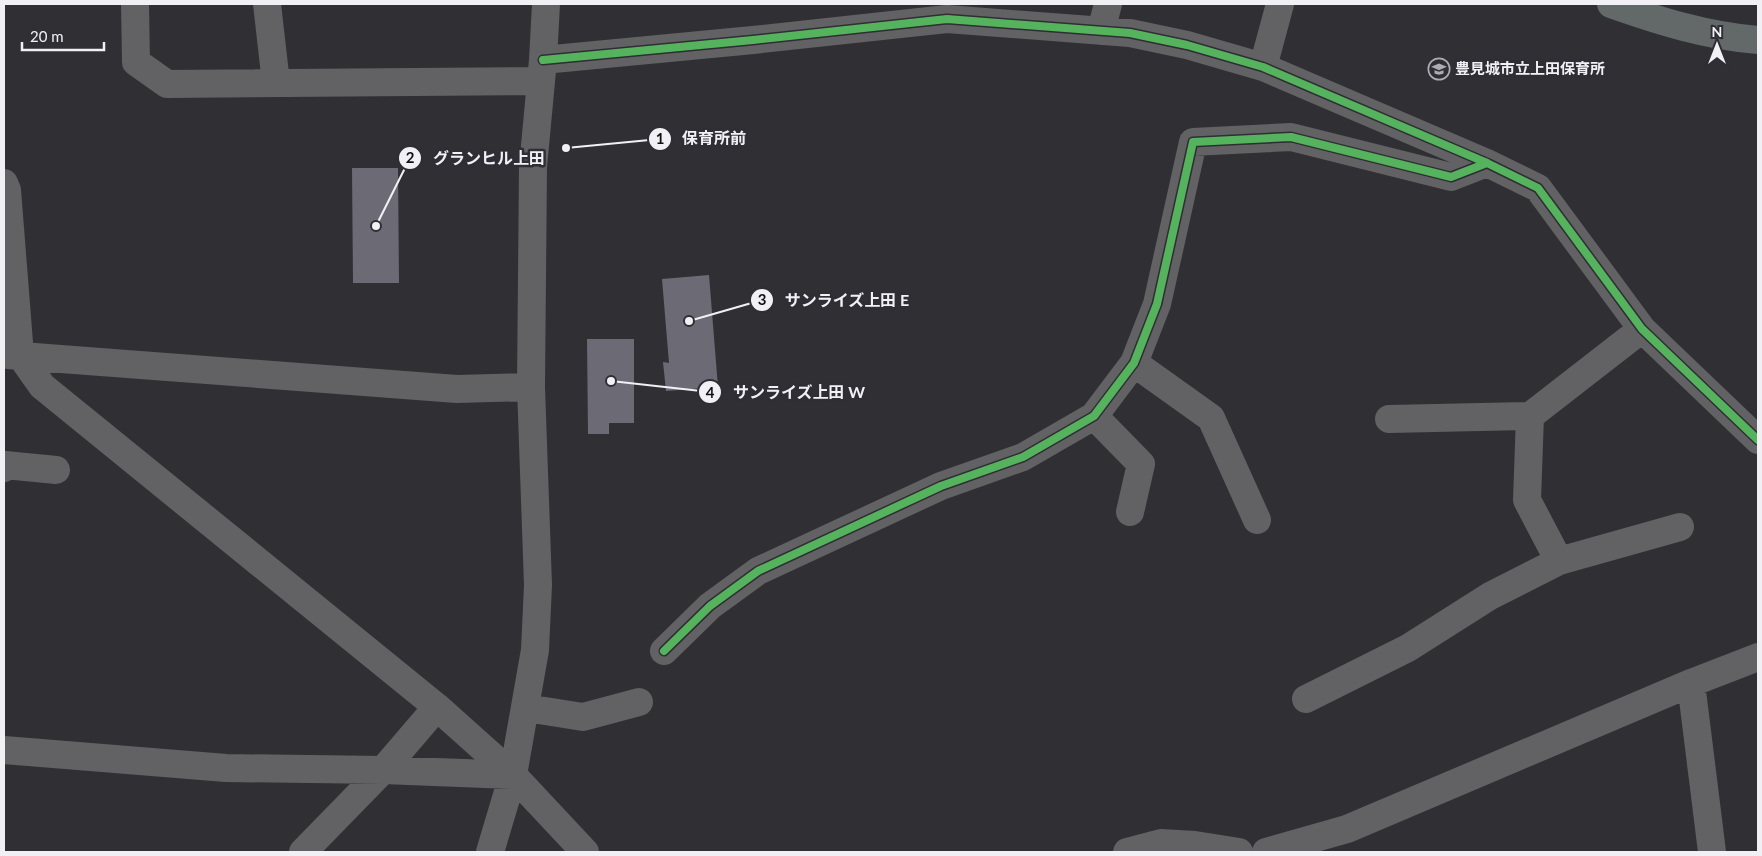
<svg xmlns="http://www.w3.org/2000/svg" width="1762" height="856" font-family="Lato,'Noto Sans JP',sans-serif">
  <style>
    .building { fill: #6c6a74 }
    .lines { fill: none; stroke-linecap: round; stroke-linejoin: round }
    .minor { stroke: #626164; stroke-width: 28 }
    .major { stroke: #636969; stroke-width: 28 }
    .cycleway-casing { stroke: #2f2e35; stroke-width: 11 }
    .cycleway { stroke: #56b35d; stroke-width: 8 }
    .labels { text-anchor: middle; stroke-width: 5; stroke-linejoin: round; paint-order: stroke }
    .poi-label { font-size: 15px; font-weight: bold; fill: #f1f0f5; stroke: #2f2e35; text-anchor: start }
    .leader { fill: none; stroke: #f1f0f5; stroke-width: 2 }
    .callout-dot { fill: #f1f0f5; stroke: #2f2e35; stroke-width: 2 }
    .mark-label { font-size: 15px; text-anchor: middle; font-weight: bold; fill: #111 }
    .callout-label { font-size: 16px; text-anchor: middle; font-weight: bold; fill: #f1f0f5; stroke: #2f2e35; stroke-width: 5; stroke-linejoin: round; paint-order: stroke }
  </style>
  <rect width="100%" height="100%" fill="#302f34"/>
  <path class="building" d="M352,168H398L399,283H353Z
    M709,275L718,387L666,391L663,362L669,363L662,279Z
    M587,339H634V423H609V434H588Z"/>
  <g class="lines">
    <path class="minor" d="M135,4L136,62L167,84L541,81
      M267,4L276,83
      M1101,31L1108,4
      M543,60L753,40L947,19L1130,33L1187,45L1263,67L1487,163L1538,188L1642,329L1758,440
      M1263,67L1280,4
      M4,183L7,190L20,355L42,386L437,707L513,775L585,852
      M8,355L457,389L531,387
      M1134,363L1211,418L1257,520
      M1094,416L1141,464L1130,512
      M1530,416L1527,500L1559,561
      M1389,419L1530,416L1642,329
      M4,468L5,465L56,470
      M664,651L710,606L758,571L941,486L1023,457L1094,416L1134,363L1157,304L1193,142L1291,137L1451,177L1487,163
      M1691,683L1712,852
      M1306,699L1408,648L1490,596L1559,561L1680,527
      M526,708L583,717L639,702
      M4,750L226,768L383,770L513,775
      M303,852L383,770L437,707
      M490,852L513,775L535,650L538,585L531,387L533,167L543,60L546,4
      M1127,852L1161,843L1195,845L1239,852
      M1266,852L1347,829L1691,683L1758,657"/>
    <path class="major" d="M1611,4C1659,21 1707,36 1758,40"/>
    <g class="cycleway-casing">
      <path id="cycleway" d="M543,60L753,40L947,19L1130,33L1187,45L1263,67L1487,163L1538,188L1642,329L1758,440
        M664,651L710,606L758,571L941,486L1023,457L1094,416L1134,363L1157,304L1193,142L1291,137L1451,177L1487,163"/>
    </g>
    <use href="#cycleway" class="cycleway"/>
  </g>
  <defs>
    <g id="school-ring" transform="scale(1.125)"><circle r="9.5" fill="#2f2e35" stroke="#adacb1" stroke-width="1.5"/><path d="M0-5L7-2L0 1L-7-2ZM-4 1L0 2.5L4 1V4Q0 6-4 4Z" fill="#adacb1"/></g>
  </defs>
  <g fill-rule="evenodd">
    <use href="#school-ring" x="1439" y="69"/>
  </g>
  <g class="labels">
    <g class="poi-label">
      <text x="1455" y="74">豊見城市立上田保育所</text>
    </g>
  </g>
  <path class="leader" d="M566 148L660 139M376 226L410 158M689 321L762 300M611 381L710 392"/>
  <g class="callout-dot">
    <circle cx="566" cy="148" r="5"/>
    <circle cx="376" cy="226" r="5"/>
    <circle cx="689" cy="321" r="5"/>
    <circle cx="611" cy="381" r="5"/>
    <circle cx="660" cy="139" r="12"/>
    <circle cx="410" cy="158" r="12"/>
    <circle cx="762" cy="300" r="12"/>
    <circle cx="710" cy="392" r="12"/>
  </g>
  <g class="mark-label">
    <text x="660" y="144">1</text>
    <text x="410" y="163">2</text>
    <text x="762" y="305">3</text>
    <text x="710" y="398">4</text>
  </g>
  <g class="callout-label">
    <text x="714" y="144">保育所前</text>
    <text x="489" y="164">グランヒル上田</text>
    <text x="847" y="306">サンライズ上田 E</text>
    <text x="799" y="398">サンライズ上田 W</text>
  </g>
  <rect width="1762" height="856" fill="none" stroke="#f1f0f5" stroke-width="10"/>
  <g transform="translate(1717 45)" stroke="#2f2e35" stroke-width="4" paint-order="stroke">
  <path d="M0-4L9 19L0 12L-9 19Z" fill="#f1f0f5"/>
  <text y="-8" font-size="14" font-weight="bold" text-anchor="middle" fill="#f1f0f5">N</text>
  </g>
  <path d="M22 42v8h82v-8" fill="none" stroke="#f1f0f5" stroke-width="2.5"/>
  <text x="30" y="42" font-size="15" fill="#f1f0f5" stroke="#2f2e35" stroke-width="4" paint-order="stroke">20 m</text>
</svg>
